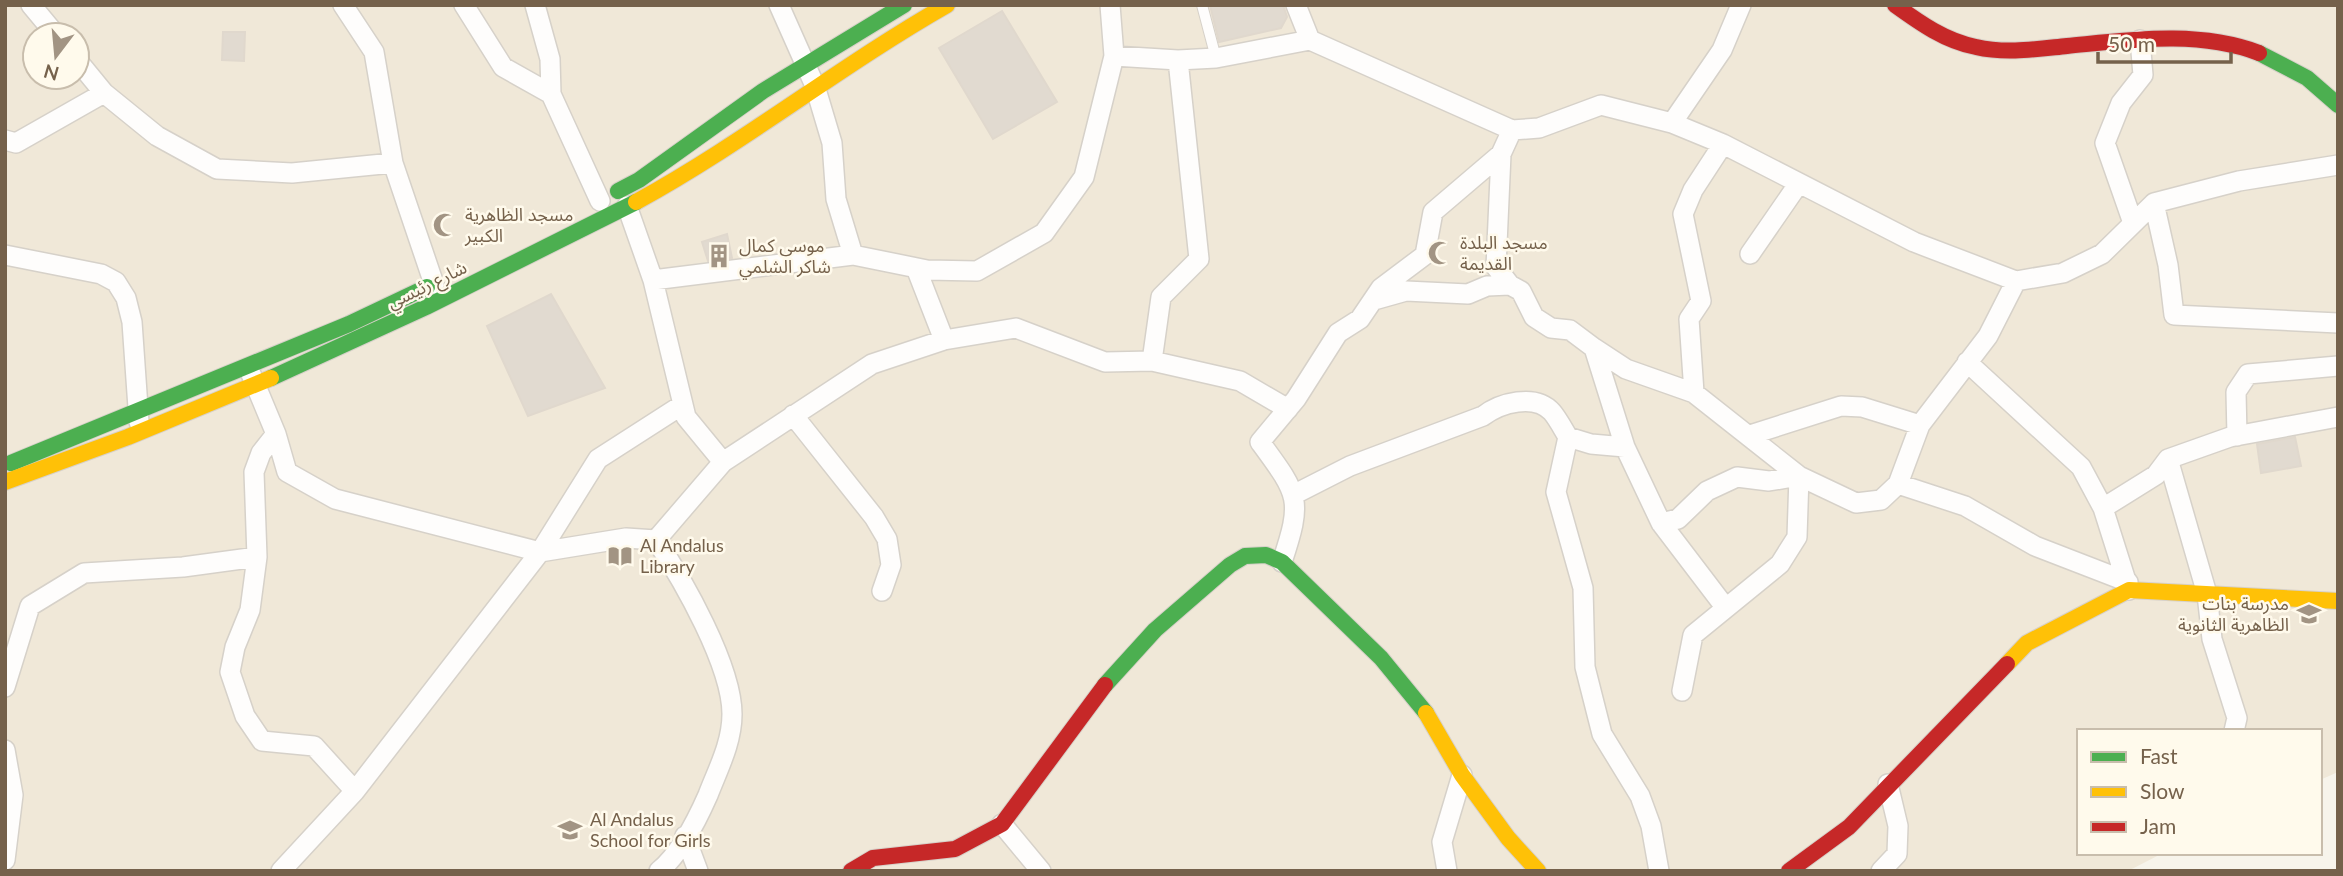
<svg xmlns="http://www.w3.org/2000/svg" width="2343" height="876" font-family="Lato,'Noto Sans Arabic',sans-serif">
  <style>
    .residential { fill: #f0e8d8; fill-rule: evenodd }
    .building { fill: #e1dad0; stroke: #e0d8cd; stroke-width: 2 }
    .lines { fill: none; stroke-linecap: round; stroke-linejoin: round }
    .lane-casing { stroke: #d6d1c9; stroke-width: 12 }
    .street-casing { stroke: #d6d1c9; stroke-width: 22 }
    .fast-casing { stroke: #d7d1c9; stroke-width: 18 }
    .slow-casing { stroke: #d7d1c9; stroke-width: 18 }
    .jam-casing { stroke: #d7d1c9; stroke-width: 18 }
    .lane { stroke: #fefdfc; stroke-width: 10 }
    .street { stroke: #fefdfc; stroke-width: 19 }
    .fast { stroke: #4caf50; stroke-width: 16 }
    .slow { stroke: #ffc107; stroke-width: 16 }
    .jam { stroke: #c62828; stroke-width: 16 }
    .labels { text-anchor: middle; stroke-width: 5; stroke-linejoin: round; paint-order: stroke }
    .poi-label { font-size: 18px; fill: #75614b; stroke: #fffaec; text-anchor: start }
    .street-label { font-size: 18px; fill: #75614b; stroke: #fffaec }
  </style>
  <rect width="100%" height="100%" fill="#f7f4eb"/>
  <path class="residential" d="M5,5H2338V772L2320,780V731H2079V853H2163L2128,871H5ZM35,35H77V77H35Z"/>
  <path class="building" d="M1210,5H1283L1287,17L1281,28L1219,42Z
    M1002,11L1057,102L993,139L939,48Z
    M223,32H245L244,61L222,60Z
    M727,234L732,258L708,261L702,242Z
    M551,294L605,388L528,416L487,326Z
    M2295,437L2301,466L2261,473L2257,444Z"/>
  <g class="lines">
    <g class="lane-casing">
      <path id="lane" d="M1202,5L1216,58"/>
    </g>
    <g class="street-casing">
      <path id="street" d="M31,5L56,35
        M343,5L374,52L393,163
        M464,5L503,67L551,94
        M535,5L550,59L551,94L600,201
        M779,5L815,86L832,143L836,199L853,255
        M1296,5L1310,40
        M1114,56L1178,60L1216,58L1310,40L1512,130L1539,128L1601,105L1672,123L1723,144L1914,242L2016,281L2063,273L2102,254L2154,203L2239,181L2338,165
        M77,60L104,93L157,136L217,169L292,173L393,163L434,284
        M1178,60L1199,259L1161,297L1152,361L1240,381L1288,409
        M1672,123L1722,50L1741,5
        M1512,130L1501,154L1496,267L1510,285L1521,291L1534,317L1551,328L1570,330L1594,348L1625,447L1661,523L1725,607
        M5,140L16,143L104,93
        M1723,144L1693,190L1683,214L1701,301L1689,319L1694,393L1799,476
        M2154,203L2168,265L2174,315L2338,323
        M627,206L653,280L686,417L723,462
        M2133,223L2105,143L2121,103L2143,75L2140,40
        M1750,254L1799,183
        M5,255L101,274L116,282L126,298L132,322L139,422
        M916,268L944,340
        M653,280L853,255L927,270L977,271L1044,233L1084,177L1114,56L1110,5
        M1374,300L1406,291L1468,294L1487,286L1510,285
        M1594,348L1626,369L1694,393
        M1967,362L2081,467L2103,508L2129,590
        M251,374L276,434L261,453L254,472L257,557L250,610L235,647L230,672L245,716L262,741L314,746L355,791
        M793,415L874,517L887,539L891,565L882,591
        M276,434L287,472L335,499L540,552L626,538L656,540L723,462L872,364L944,340L1016,328L1105,362L1152,361
        M1750,435L1841,406L1862,407L1920,425
        M2237,436L2236,392L2248,374L2338,366
        M1568,437L1591,444L1625,447
        M2168,459L2207,594L2212,639L2237,718L2234,731
        M1898,484L1965,506L2035,546L2128,582
        M1293,495L1350,466L1483,416C1500,403 1535,393 1552,412C1558,419 1563,429 1568,437L1556,492L1583,588L1585,667L1602,734L1640,796L1651,826L1659,871
        M2103,508L2156,475L2168,459L2230,437L2338,417
        M1661,523L1678,519L1707,491L1737,477L1769,481L1799,476
        M656,540C683,580 732,666 732,714C732,743 718,769 708,795C697,820 680,854 659,871
        M1282,562C1303,499 1299,495 1260,442L1296,399L1338,333L1360,319L1381,288L1425,255L1433,212L1501,154
        M5,687L30,606L84,573L183,567L257,557
        M1682,691L1693,635L1780,564L1797,537L1799,476L1856,503L1881,500L1898,484L1920,425L1988,336L2016,281
        M5,750L13,795L5,860
        M1002,824L1041,871
        M685,836L698,871
        M281,871L355,791L540,552L598,459L682,405
        M1447,871L1442,842L1462,775
        M1881,871L1897,854L1898,826L1888,784"/>
    </g>
    <g class="fast-casing">
      <path id="fast" d="M2259,53L2307,78L2338,105
        M618,191L639,180L763,91L904,5
        M271,378L426,307L636,202
        M11,463L349,324L427,287
        M1105,685L1155,630L1230,565L1245,556L1266,555L1282,562L1381,658L1426,713"/>
    </g>
    <g class="slow-casing">
      <path id="slow" d="M636,202C744,143 840,66 947,5
        M5,482L128,437L271,378
        M2007,664L2027,643L2129,590L2338,601
        M1426,713L1462,775L1508,838L1538,871"/>
    </g>
    <g class="jam-casing">
      <path id="jam" d="M1895,5C1920,23 1945,41 1976,47C2006,54 2037,49 2067,46C2130,40 2198,30 2259,53
        M851,871L873,858L955,849L1002,824L1105,685
        M1789,871L1849,827L2007,664"/>
    </g>
    <use href="#lane" class="lane"/>
    <use href="#street" class="street"/>
    <use href="#fast" class="fast"/>
    <use href="#slow" class="slow"/>
    <use href="#jam" class="jam"/>
  </g>
  <defs>
    <g id="mosque-bare" transform="scale(1.89)"><path d="M3.5-4.9A6 6 0 1 0 3.5 4.9A5 5 0 1 1 3.5-4.9Z" fill="#a29483" stroke="#fffaec" stroke-width="2.5" paint-order="stroke"/></g>
    <g id="building-bare" transform="scale(1.89)"><path d="M-4-6H4V6H1V3H-1V6H-4ZM-2.5-4.3h1.7v1.8h-1.7ZM.8-4.3h1.7v1.8H.8ZM-2.5-1h1.7V.8h-1.7ZM.8-1h1.7V.8H.8Z" fill="#a29483" stroke="#fffaec" stroke-width="2.5" paint-order="stroke"/></g>
    <g id="library-bare" transform="scale(1.89)"><path d="M-6-4Q-3-5.5-.7-3.5V5Q-3 3-6 4ZM6-4Q3-5.5 .7-3.5V5Q3 3 6 4Z" fill="#a29483" stroke="#fffaec" stroke-width="2.5" paint-order="stroke"/></g>
    <g id="school-bare" transform="scale(1.89)"><path d="M0-5L7-2L0 1L-7-2ZM-4 1L0 2.5L4 1V4Q0 6-4 4Z" fill="#a29483" stroke="#fffaec" stroke-width="2.5" paint-order="stroke"/></g>
  </defs>
  <g fill-rule="evenodd">
    <use href="#mosque-bare" x="445" y="225"/>
    <use href="#mosque-bare" x="1440" y="253"/>
    <use href="#building-bare" x="719" y="256"/>
    <use href="#library-bare" x="620" y="556"/>
    <use href="#school-bare" x="2309" y="614"/>
    <use href="#school-bare" x="570" y="830"/>
  </g>
  <g class="labels">
    <g class="poi-label">
      <text x="465" y="221">مسجد الظاهرية<tspan x="465" dy="21">الكبير</tspan></text>
      <text x="1460" y="249">مسجد البلدة<tspan x="1460" dy="21">القديمة</tspan></text>
      <text x="739" y="252">موسى كمال<tspan x="739" dy="21">شاكر الشلمي</tspan></text>
      <text x="640" y="552">Al Andalus<tspan x="640" dy="21">Library</tspan></text>
      <text x="2289" y="610" text-anchor="end">مدرسة بنات<tspan x="2289" dy="21">الظاهرية الثانوية</tspan></text>
      <text x="590" y="826">Al Andalus<tspan x="590" dy="21">School for Girls</tspan></text>
    </g>
    <g class="street-label">
      <text transform="translate(427 285) rotate(-26)" y="6">شارع رئيسي</text>
    </g>
  </g>
  <rect width="2343" height="876" fill="none" stroke="#75614b" stroke-width="14"/>
  <rect x="2077" y="729" width="245" height="126" fill="#fffaec" stroke="#c8bdac" stroke-width="2"/>
  <rect x="2091" y="752" width="35" height="10" fill="#4caf50" stroke="#c8bdac" stroke-width="2"/>
  <text x="2140" y="764" font-size="21" fill="#75614b">Fast</text>
  <rect x="2091" y="787" width="35" height="10" fill="#ffc107" stroke="#c8bdac" stroke-width="2"/>
  <text x="2140" y="799" font-size="21" fill="#75614b">Slow</text>
  <rect x="2091" y="822" width="35" height="10" fill="#c62828" stroke="#c8bdac" stroke-width="2"/>
  <text x="2140" y="834" font-size="21" fill="#75614b">Jam</text>
  <g transform="translate(56 56) rotate(196)"><circle r="33" fill="#fffaec" stroke="#c8bdac" stroke-width="2"/>
  <path d="M0-5L12 26L0 18L-12 26Z" fill="#a29483"/>
  <text y="-10" font-size="19" font-weight="bold" text-anchor="middle" fill="#75614b">N</text>
  </g>
  <path d="M2098 52v10h133v-10" fill="none" stroke="#75614b" stroke-width="3.5"/>
  <text x="2108" y="52" font-size="21" fill="#75614b" stroke="#fffaec" stroke-width="5" paint-order="stroke">50 m</text>
</svg>
